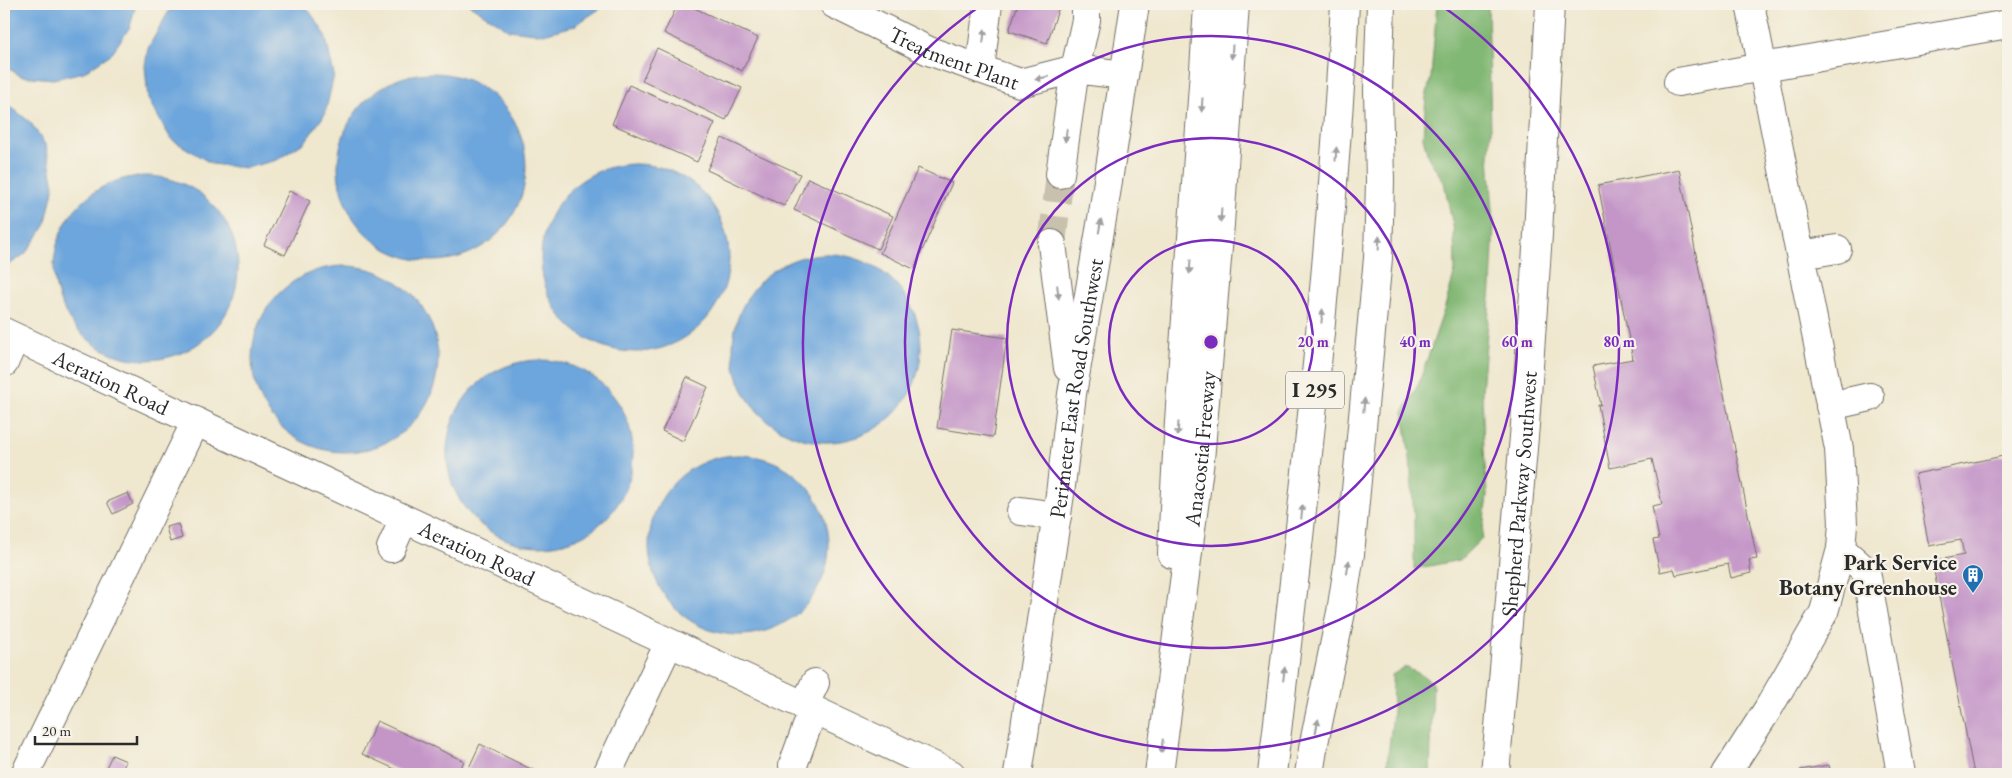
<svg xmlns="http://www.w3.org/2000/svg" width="2012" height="778" font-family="'EB Garamond',serif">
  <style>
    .forest { fill: #82b874; stroke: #567250 }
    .water { fill: #6da6dc; stroke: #4c6884 }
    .building { fill: #c496c8 }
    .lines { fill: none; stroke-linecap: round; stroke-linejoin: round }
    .minor-tunnel { stroke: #c8c1ad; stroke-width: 28; stroke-dasharray: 28 14; stroke-linecap: butt }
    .minor-casing { stroke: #706d64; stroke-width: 30 }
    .highway-casing { stroke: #706d64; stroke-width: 30 }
    .minor { stroke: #fff; stroke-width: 28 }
    .highway { stroke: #fff; stroke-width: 28 }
    .oneway { fill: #a0a0a0 }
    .ring { fill: none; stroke: #7b2cbf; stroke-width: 2.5 }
    .labels { text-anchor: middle; stroke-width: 4.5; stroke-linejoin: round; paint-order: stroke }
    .shield { fill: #f7f3e8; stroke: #686764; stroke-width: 1 }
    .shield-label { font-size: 21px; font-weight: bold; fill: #2b2b2b }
    .street-label { font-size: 22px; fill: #2b2b2b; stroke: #f7f3e8 }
    .poi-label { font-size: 22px; font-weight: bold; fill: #2b2b2b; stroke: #f7f3e8; text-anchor: end }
    .centre { fill: #7b2cbf; stroke: #f7f3e8; stroke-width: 2.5 }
    .ring-label { font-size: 15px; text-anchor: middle; font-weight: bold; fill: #7b2cbf; stroke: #f7f3e8; stroke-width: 4.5; stroke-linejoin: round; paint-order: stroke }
  </style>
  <rect width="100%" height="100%" fill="#f7f3e8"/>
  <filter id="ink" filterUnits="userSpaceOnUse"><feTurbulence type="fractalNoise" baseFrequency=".02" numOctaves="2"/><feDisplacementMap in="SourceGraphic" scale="10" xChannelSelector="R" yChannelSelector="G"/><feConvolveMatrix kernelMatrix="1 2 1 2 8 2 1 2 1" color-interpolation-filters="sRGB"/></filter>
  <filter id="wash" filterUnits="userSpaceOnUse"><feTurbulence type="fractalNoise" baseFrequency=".0096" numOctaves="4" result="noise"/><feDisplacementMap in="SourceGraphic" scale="20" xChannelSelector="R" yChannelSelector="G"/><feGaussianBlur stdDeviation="1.12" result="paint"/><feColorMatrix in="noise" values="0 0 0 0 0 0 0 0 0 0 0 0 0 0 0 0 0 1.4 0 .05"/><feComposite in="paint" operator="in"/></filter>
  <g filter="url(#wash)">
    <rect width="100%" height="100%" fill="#efe7ce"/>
    <path class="forest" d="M1437,4H1488L1491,132L1489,156L1494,225L1491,287L1482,390L1484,449L1487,495L1482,538L1460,560L1414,569V517L1410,458L1403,412L1419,383L1444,310L1455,271L1454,231L1444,182L1428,157L1423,137L1426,97L1431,77Z
      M1405,667L1420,674L1433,683L1430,774H1386L1393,713L1392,675Z"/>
    <path class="water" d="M4,4H136L130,27L111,54L84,72L53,79L21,76L4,66Z
      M178,4H301L310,12L325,34L334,75L325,114L305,142L277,160L246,168L212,164L171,139L148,99L145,66L148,48L169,11Z
      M468,4H605L601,8L574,26L543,34L509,30Z
      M338 167a94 94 0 1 1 188 0a94 94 0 1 1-188 0Z
      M4,101L31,123L46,146L54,186L45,226L25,254L4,268Z
      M541 258a94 94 0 1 1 188 0a94 94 0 1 1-188 0Z
      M54 268a92 92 0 1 1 184 0a92 92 0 1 1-184 0Z
      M733 348a94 94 0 1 1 188 0a94 94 0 1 1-188 0Z
      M252 359a93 93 0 1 1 186 0a93 93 0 1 1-186 0Z
      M447 453a93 93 0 1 1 186 0a93 93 0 1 1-186 0Z
      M649 545a90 90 0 1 1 180 0a90 90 0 1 1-180 0Z"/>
    <g id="blocks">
      <path class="building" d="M678,4H686L758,38L742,71L664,33Z
        M1018,4H1060L1047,43L1009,31Z
        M657,48L742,88L726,120L642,80Z
        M629,85L715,123L697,162L612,124Z
        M722,138L800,174L784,206L707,170Z
        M918,168L952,183L914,269L880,253Z
        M1679,169L1757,559L1749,560L1751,573L1731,578L1728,564L1676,575L1674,569L1660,572L1653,540L1659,539L1652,506L1662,504L1652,459L1610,468L1598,405H1601L1593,366L1633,359L1598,185Z
        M808,178L893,216L878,249L794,210Z
        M289,191L310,201L285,255L264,245Z
        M952,330L1007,338L993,437L937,428Z
        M687,377L708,387L683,441L662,431Z
        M2008,455V774H1974L1932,561L1964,555L1961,540L1929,546L1915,474Z
        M128,493L133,504L113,514L107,502Z
        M178,524L182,538L170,542L166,527Z
        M377,721L464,761L458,774H406L362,754Z
        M480,744L541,774H466Z
        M112,755L126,761L123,768L120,774H103Z
        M1829,765L1831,774H1800V770Z"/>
    </g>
  </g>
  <g filter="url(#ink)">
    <use href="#blocks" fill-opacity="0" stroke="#706d64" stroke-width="1"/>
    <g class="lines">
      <path class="minor-tunnel" d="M1052,244L1060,174"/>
      <g class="minor-casing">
        <g id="minor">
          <path id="s1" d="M834,4L929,51L1020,83L1075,69L1086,20V4"/>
          <path d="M980,69L988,4"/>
          <path d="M1678,82L2008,24"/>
          <path d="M1060,174L1075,69L1124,75"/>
          <path d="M1052,244L1068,368"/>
          <path d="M1801,255L1837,249"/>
          <path id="s2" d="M4,332L951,774"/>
          <path d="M4,363L15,338"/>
          <path d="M1830,406L1870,397"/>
          <path d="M1021,511L1057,516"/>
          <path d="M391,548L404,519"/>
          <path d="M1841,549L1866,571L1901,774"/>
          <path d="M804,706L815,683"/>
          <path d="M25,774L196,421"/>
          <path d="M607,774L669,643"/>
          <path d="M794,774L793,765L813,710"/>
          <path id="s3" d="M1018,774L1060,494L1072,394L1104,207L1135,4"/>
          <path id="s4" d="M1495,774L1525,425L1538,234L1550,4"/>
          <path d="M1726,774L1768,709L1824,612L1841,549L1843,524L1839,449L1750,4"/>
        </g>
      </g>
      <g class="highway-casing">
        <g id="highway">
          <path d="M1172,554C1179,370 1198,187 1208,4"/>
          <path id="s5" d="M1159,774L1200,460L1220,224L1235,4"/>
          <path d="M1272,774C1302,518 1331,262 1345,4"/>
          <path d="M1309,774L1314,743L1341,612L1350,554L1378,258L1380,181L1378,90L1381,4"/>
        </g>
      </g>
      <use href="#minor" class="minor"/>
      <use href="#highway" class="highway"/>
    </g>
    <defs><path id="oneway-solid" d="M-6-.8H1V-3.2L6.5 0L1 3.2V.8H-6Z" transform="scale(1.25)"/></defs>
    <g class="oneway">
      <use href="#oneway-solid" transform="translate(984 36) rotate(-83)"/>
      <use href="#oneway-solid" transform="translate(1232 52) rotate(94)"/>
      <use href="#oneway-solid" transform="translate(1042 78) rotate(166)"/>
      <use href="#oneway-solid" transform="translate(1202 105) rotate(94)"/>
      <use href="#oneway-solid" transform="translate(1066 135) rotate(98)"/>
      <use href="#oneway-solid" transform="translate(1336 154) rotate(-86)"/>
      <use href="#oneway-solid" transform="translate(1221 215) rotate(94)"/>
      <use href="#oneway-solid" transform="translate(1100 226) rotate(-80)"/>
      <use href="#oneway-solid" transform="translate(1379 243) rotate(-87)"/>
      <use href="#oneway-solid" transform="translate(1190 267) rotate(94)"/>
      <use href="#oneway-solid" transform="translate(1058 292) rotate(83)"/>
      <use href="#oneway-solid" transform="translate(1322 316) rotate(-85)"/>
      <use href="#oneway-solid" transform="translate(1364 405) rotate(-85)"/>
      <use href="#oneway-solid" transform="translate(1178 429) rotate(94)"/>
      <use href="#oneway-solid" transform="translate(1302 512) rotate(-84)"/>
      <use href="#oneway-solid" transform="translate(1348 567) rotate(-81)"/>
      <use href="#oneway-solid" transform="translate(1284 674) rotate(-83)"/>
      <use href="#oneway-solid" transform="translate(1317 726) rotate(-79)"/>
      <use href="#oneway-solid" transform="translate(1162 746) rotate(97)"/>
    </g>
  </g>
  <g class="ring">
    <circle cx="1211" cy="342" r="102"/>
    <circle cx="1211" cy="342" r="204"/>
    <circle cx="1211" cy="342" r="306"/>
    <path d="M1439 4A408 408 0 1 1 983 4"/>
  </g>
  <defs>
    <g id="building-pin" transform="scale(1.125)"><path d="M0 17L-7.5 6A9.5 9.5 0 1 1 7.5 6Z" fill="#1f6fb2" stroke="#f7f3e8"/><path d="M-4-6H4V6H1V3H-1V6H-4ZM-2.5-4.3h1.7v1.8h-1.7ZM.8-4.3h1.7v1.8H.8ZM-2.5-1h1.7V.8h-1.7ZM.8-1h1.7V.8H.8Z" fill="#fff"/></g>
  </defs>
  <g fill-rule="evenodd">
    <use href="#building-pin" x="1973" y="575"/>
  </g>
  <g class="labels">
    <rect class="shield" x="1286" y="371.5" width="58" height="37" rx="4"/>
    <g class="shield-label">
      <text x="1315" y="397">I 295</text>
    </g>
    <g class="street-label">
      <text dy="8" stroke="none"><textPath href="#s1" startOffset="132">Treatment Plant</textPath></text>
      <text dy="8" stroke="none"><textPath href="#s2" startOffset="118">Aeration Road</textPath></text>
      <text dy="8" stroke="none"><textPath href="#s3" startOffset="390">Perimeter East Road Southwest</textPath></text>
      <text dy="8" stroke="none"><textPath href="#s5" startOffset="328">Anacostia Freeway</textPath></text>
      <text dy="8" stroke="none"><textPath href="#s4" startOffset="281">Shepherd Parkway Southwest</textPath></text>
      <text dy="8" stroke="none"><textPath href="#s2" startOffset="522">Aeration Road</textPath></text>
    </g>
    <g class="poi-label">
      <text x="1957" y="570">Park Service<tspan x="1957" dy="25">Botany Greenhouse</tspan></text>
    </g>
  </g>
  <circle cx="1211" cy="342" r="8" class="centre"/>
  <g class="ring-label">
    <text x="1313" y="347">20 m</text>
    <text x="1415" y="347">40 m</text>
    <text x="1517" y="347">60 m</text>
    <text x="1619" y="347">80 m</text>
  </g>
  <rect width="2012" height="778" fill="none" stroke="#f7f3e8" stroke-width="20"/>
  <path d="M35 736v8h102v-8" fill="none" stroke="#2b2b2b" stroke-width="2.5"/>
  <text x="42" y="736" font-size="15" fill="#2b2b2b" stroke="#f7f3e8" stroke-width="4" paint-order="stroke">20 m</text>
</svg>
